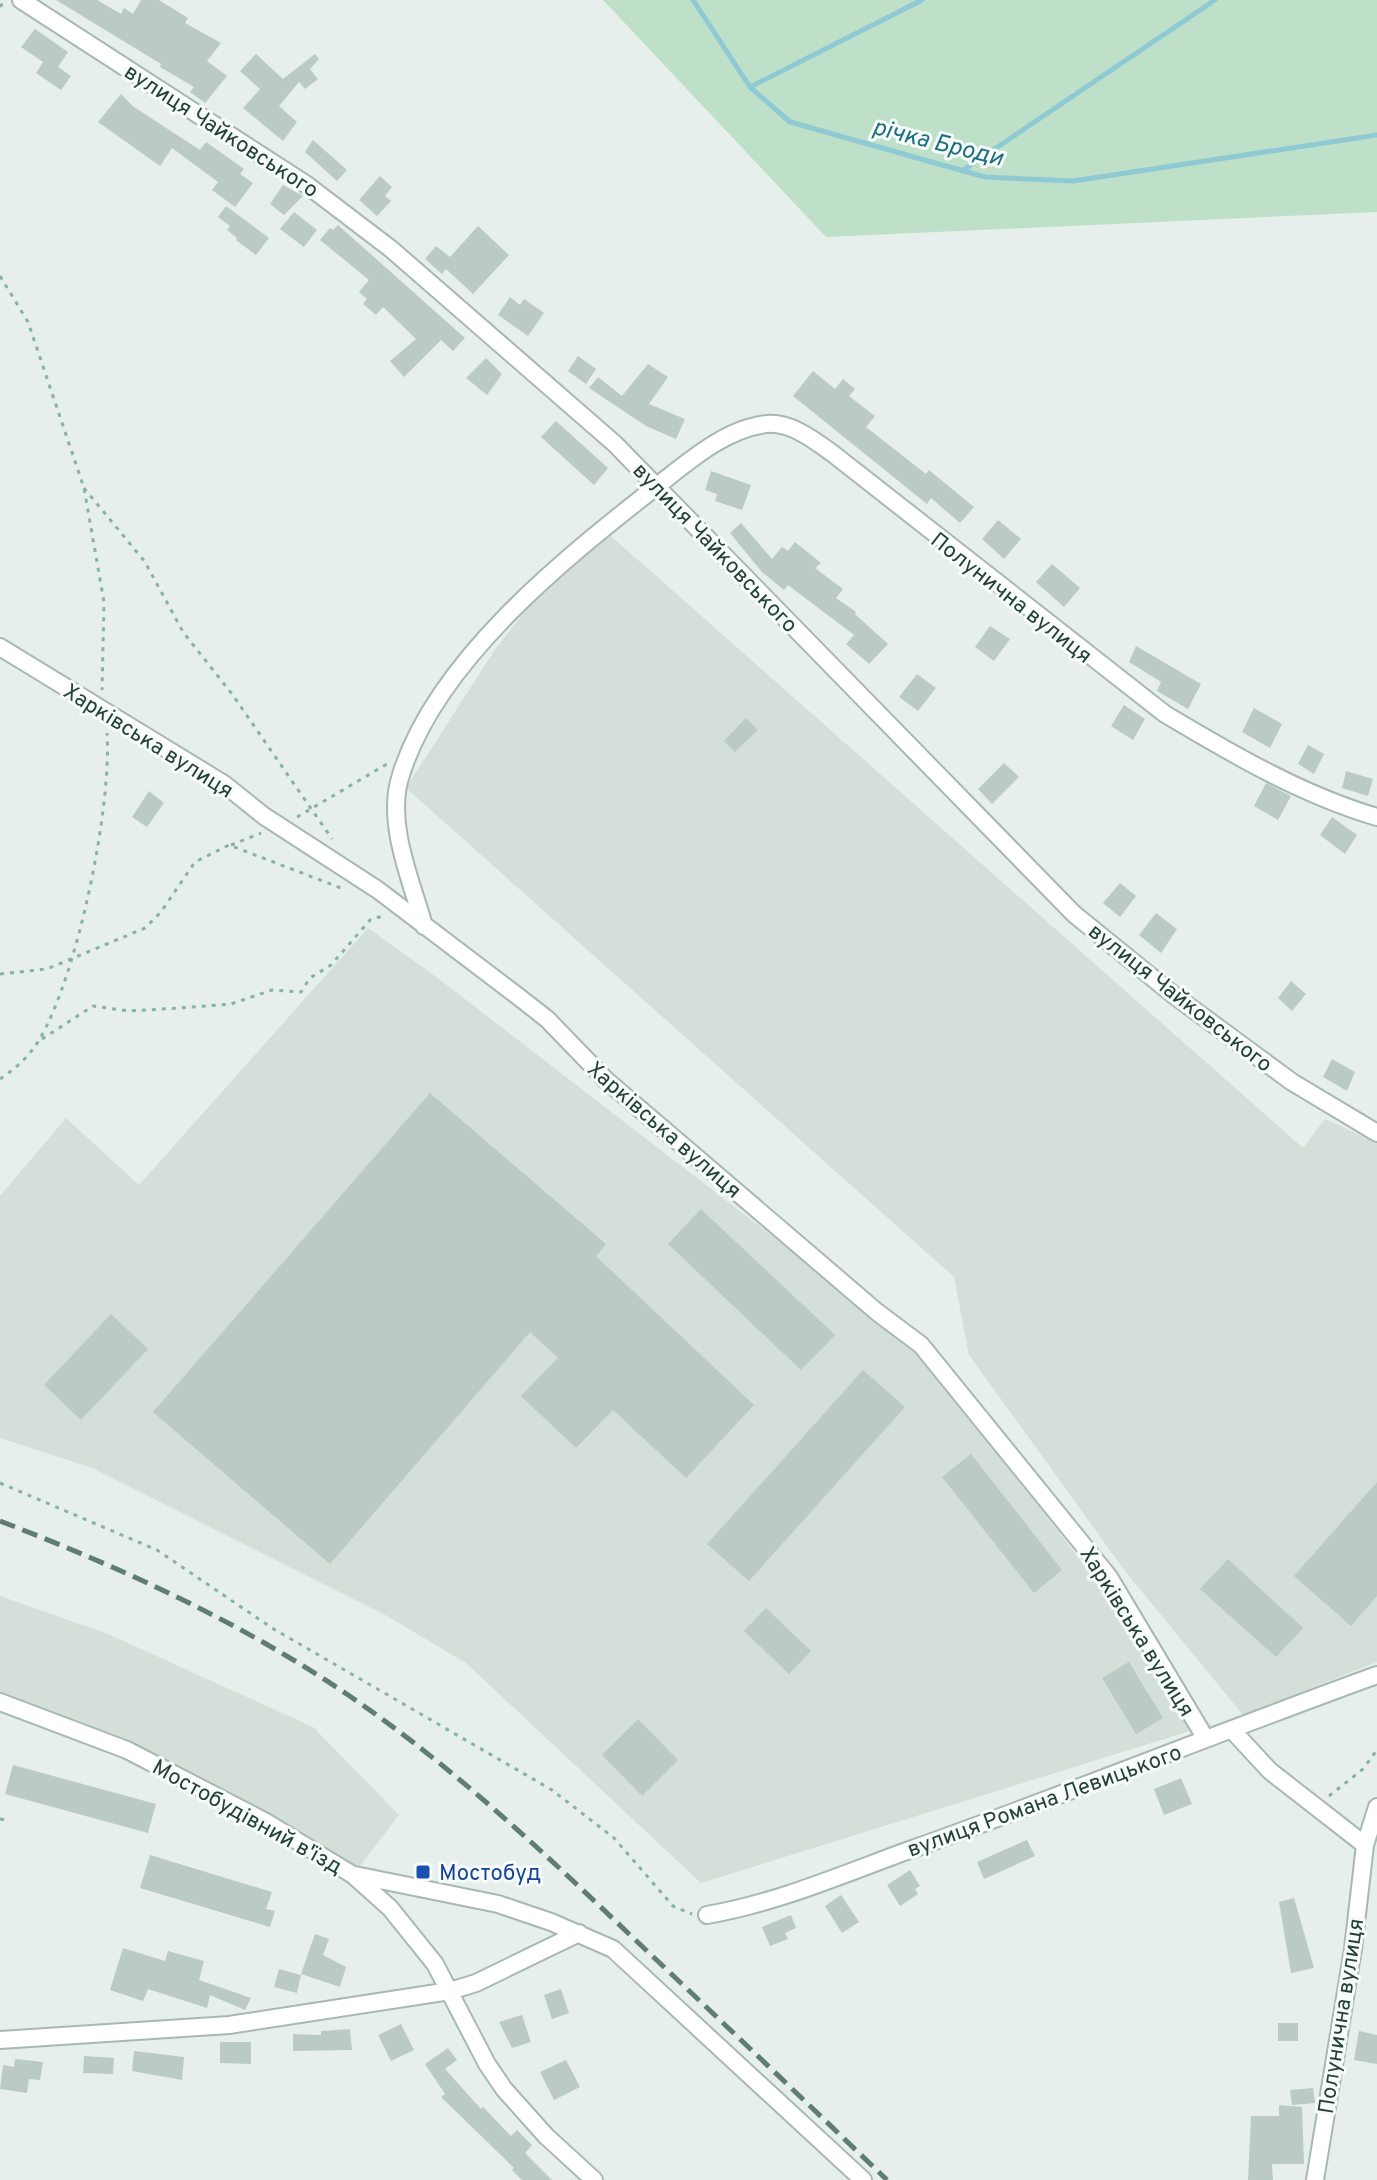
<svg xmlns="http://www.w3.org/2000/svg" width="1377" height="2180" font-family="Overpass,sans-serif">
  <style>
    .built { fill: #d4dfda }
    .green { fill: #bfe0c8 }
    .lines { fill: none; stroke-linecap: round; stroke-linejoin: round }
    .stream { stroke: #8ec9d4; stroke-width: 5 }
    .building { fill: #bbcac4 }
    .minor-casing { stroke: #a8b8b2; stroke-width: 20 }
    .path { stroke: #86b3a5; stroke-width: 3; stroke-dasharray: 4 6; stroke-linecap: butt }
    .minor { stroke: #fff; stroke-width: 16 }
    .rail { stroke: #5f7d75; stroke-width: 5; stroke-dasharray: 16 8; stroke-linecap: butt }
    .transit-dot { fill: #1a4fb4; stroke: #f7fbf9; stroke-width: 3 }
    .labels { text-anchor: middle; stroke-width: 6; stroke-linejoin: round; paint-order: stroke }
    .street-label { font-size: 22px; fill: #24423a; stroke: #f7fbf9 }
    .transit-label { font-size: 22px; fill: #164399; stroke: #f7fbf9; text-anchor: start }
    .water-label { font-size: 24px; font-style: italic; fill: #1c6f80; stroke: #f7fbf9 }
  </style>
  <rect width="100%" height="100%" fill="#e6efeb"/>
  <path class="built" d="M603,529L1303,1148L1325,1119L1377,1143V1662L1243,1715L1125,1571L969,1355L954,1277L406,788L496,648L547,584Z
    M368,928L439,979L916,1347L1097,1582L1190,1731L701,1883L466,1663L387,1616L92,1468L0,1438V1196L66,1118L139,1185Z
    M0,1596L108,1634L313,1727L399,1815L353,1875L182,1777L0,1702Z"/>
  <path class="green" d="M603,0H1377V212L826,237Z"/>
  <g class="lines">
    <path class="stream" d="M693,0L750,87L790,122L985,177L1073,181L1377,135
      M750,87L922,0
      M962,171L1215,0"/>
  </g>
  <path class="building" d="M56,0H97L121,14L124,8L133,14L141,0H159L188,18L185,23L221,43L207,61L227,76L205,103L190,92L194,87L160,67L161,64Z
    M35,29L68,52L58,67L71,76L61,90L36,73L43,62L21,47Z
    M256,54L283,79L315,54L319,59L310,69L318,79L305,89L299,82L279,106L297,122L283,141L243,108L260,89L240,71Z
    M121,94L134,107L200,150L206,142L244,169L240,174L253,183L235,207L212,190L218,182L172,148L160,166L98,122Z
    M313,140L347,170L337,181L305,152Z
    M380,176L392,187L385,196L391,201L377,216L359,200Z
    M283,185L303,196L284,215L270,204Z
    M226,206L269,238L256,255L236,240L237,238L227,230L230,226L218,217Z
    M294,212L317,230L304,247L280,229Z
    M338,225L465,338L453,351L441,340L404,377L390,361L416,339L383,307L376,315L363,304L367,299L359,292L369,280L320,240L330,228L333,230Z
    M478,226L509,255L473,294L446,269L442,274L425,259L436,246L450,257Z
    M510,297L520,305L524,299L544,313L528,336L498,315Z
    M578,356L596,369L586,384L568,371Z
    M486,358L502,374L487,395L466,378Z
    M648,364L668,377L649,404L685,419L676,439L646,426L589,388L598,377L622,396Z
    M813,371L835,389L843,379L855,389L849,396L875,416L866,427L926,474L929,470L974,507L960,523L931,498L927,504L793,396Z
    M556,421L608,468L594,485L541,437Z
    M711,471L751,485L742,510L715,501L717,494L705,490Z
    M998,520L1021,539L1004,559L982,539Z
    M741,523L772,559L782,547L788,551L795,542L821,563L815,568L843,589L836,598L856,612L855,614L888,644L869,664L846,644L854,635L788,585L784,590L762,572L730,533Z
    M1052,564L1080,588L1064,607L1036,582Z
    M990,626L1010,639L994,661L975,647Z
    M1136,646L1201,684L1188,709L1157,691L1161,682L1129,662Z
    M917,674L936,688L918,711L899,697Z
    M1124,705L1145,719L1133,740L1111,726Z
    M1254,708L1282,724L1270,748L1242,732Z
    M746,718L758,730L735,752L724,741Z
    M1308,745L1324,754L1314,774L1298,764Z
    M1004,763L1019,777L992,804L978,789Z
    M1346,771L1373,779L1368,796L1342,788Z
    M1266,783L1291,796L1278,820L1254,806Z
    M149,791L164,803L147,827L132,817Z
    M1332,817L1357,835L1345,854L1320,835Z
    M1120,883L1136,896L1120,917L1103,903Z
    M1156,913L1177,929L1161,953L1139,935Z
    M1291,981L1306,994L1292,1011L1278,998Z
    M1332,1059L1355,1072L1347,1091L1323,1077Z
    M430,1093L606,1244L596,1256L754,1405L686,1478L613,1410L576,1448L521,1396L558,1358L530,1332L330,1564L153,1412Z
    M701,1209L835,1335L801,1370L668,1244Z
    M111,1314L148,1349L81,1420L44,1385Z
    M863,1370L905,1407L749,1581L707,1544Z
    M971,1454L1062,1570L1034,1593L942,1477Z
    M1377,1482V1596L1351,1626L1294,1576Z
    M1228,1559L1303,1628L1276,1657L1200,1589Z
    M766,1608L811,1651L789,1674L744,1631Z
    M1129,1662L1163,1718L1136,1734L1102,1678Z
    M638,1719L678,1760L642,1796L602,1755Z
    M13,1765L156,1804L148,1833L5,1794Z
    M1181,1778L1192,1804L1164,1815L1154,1789Z
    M1027,1840L1035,1856L984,1879L977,1862Z
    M150,1855L272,1892L266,1909L275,1911L270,1927L140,1888Z
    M910,1870L920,1886L915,1889L918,1894L900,1906L887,1885Z
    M841,1895L859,1922L842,1933L825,1906Z
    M1294,1898L1314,1968L1291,1973L1279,1902Z
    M791,1915L796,1928L785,1933L788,1939L770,1946L762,1927Z
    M315,1934L329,1939L323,1955L346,1967L340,1987L301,1974Z
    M123,1948L165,1961L168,1951L204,1961L199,1980L251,1998L245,2010L210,1995L207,2008L148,1989L143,2001L110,1990Z
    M279,1969L301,1975L297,1993L274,1987Z
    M561,1989L569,2013L552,2019L544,1995Z
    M522,2015L531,2042L512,2048L499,2022Z
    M1278,2023H1298V2041H1278Z
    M401,2024L414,2050L391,2061L378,2035Z
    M350,2029L352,2050L293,2051V2034L321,2035V2031Z
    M1359,2031L1377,2035V2064L1354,2060Z
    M220,2042H251V2064L220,2063Z
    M448,2048L457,2060L445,2069L481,2109L483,2107L511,2136L517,2130L532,2145L525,2153L552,2180H522L512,2170L514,2168L441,2097L445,2094L425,2064Z
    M134,2051L184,2057L182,2080L132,2071Z
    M84,2056L114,2058L113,2074L83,2073Z
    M15,2059L43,2062L40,2080L29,2079L27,2093L0,2089L3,2065L14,2067Z
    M566,2060L580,2087L554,2100L540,2072Z
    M1313,2088L1315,2103L1292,2105L1290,2090Z
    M1279,2105L1302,2107L1304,2164H1272L1273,2180H1248L1251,2116H1279Z"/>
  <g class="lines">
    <g class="minor-casing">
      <path id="minor" d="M21,0L307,185L391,249L615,444L1074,914L1175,996L1292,1082L1377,1133
        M0,647L224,784L264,816L378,890L515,994L547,1019L606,1080L877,1312L921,1345L1109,1577L1206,1739
        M424,926C412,882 386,825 400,778C434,662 565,558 657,486C688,462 726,428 767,424C791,422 814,440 832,453L1165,714C1232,754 1302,795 1377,817
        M0,1702L127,1750L266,1822L353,1875L390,1908L435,1964L487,2064L504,2089L546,2136L594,2180
        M1232,1730L1270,1771L1365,1845
        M355,1875L498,1904L551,1922L613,1949L863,2180
        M707,1915C778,1903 848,1872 915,1848C1070,1793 1222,1731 1377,1675
        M0,2040L229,2025L450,1991L476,1983L579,1933
        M1315,2180L1353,1949L1365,1845L1377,1807"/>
    </g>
    <path class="path" d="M0,7L5,0
      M0,276L28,322L84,488L104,602L102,690
      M84,488L145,562L183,632L232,694L332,839
      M297,817L387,764
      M231,845L261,833
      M0,974L47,969L145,928L161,912L195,862L229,845L341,888
      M42,1039L93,1006L129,1011L180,1008L231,1004L272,990L301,992L310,978L331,965L371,919L384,916
      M0,1079C16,1068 29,1057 39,1040C77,977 112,808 107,733
      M0,1483L157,1550L272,1628L552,1790L614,1838L673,1906L692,1914
      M1329,1796L1363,1769L1377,1750
      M0,1819L5,1820"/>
    <use href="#minor" class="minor"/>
    <path class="rail" d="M0,1521C122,1568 243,1623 351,1697C452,1766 540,1849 628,1933C715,2015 801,2097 887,2180"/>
  </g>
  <rect class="transit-dot" x="415" y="1864" width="16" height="16" rx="4"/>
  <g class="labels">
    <g class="street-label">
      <text transform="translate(222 130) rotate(33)" y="8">вулиця Чайковського</text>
      <text transform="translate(716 547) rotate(46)" y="8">вулиця Чайковського</text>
      <text transform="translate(1012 597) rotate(38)" y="8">Полунична вулиця</text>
      <text transform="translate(149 740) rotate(32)" y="8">Харківська вулиця</text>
      <text transform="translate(1181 997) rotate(38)" y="8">вулиця Чайковського</text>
      <text transform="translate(665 1129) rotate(41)" y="8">Харківська вулиця</text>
      <text transform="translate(1138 1631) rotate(58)" y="8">Харківська вулиця</text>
      <text transform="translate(1044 1800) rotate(-20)" y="8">вулиця Романа Левицького</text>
      <text transform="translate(248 1816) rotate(29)" y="8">Мостобудівний в'їзд</text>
      <text transform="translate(1340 2016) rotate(-81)" y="8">Полунична вулиця</text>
    </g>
    <g class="transit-label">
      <text x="439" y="1880">Мостобуд</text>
    </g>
    <g class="water-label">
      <text transform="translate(938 142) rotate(14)" y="8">річка Броди</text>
    </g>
  </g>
</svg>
